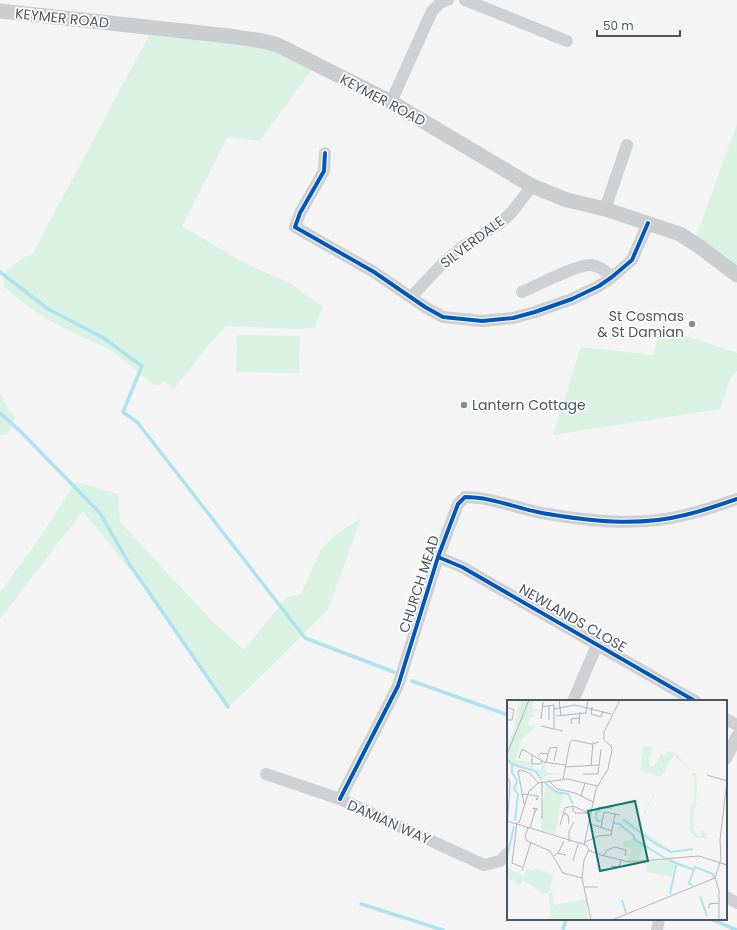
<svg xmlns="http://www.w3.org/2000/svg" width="737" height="930" font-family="Poppins,sans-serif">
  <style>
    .green { fill: #d9f2e3 }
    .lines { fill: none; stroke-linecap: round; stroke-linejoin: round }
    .stream { stroke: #aee2f0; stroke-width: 3.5 }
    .minor { stroke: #ced0d2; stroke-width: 12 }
    .major { stroke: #caced1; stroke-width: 15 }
    .cycleway-casing { stroke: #fff; stroke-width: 6 }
    .cycleway { stroke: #0057b8; stroke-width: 4 }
    .poi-dot { fill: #868d94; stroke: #fff; stroke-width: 1.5 }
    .labels { text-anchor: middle; stroke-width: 3.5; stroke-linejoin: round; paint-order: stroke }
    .street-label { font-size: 14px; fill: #4a5661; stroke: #fff }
    .poi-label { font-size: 14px; fill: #4a5661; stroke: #fff; text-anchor: end }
    .inset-river { fill: none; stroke: #aee2f0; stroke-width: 2 }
    .inset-road { fill: none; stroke: #b0b5b9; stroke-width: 1 }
    .view { fill: #0f766e; fill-opacity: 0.15; stroke: #0f766e; stroke-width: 2 }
    .inset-edge { fill: none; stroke: #4a5661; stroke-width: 2 }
  </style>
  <rect width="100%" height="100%" fill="#f4f4f4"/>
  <path class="green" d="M153,28L229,36L315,65L260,141L227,137L182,226L248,265L290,283L323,307L314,327L300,329L226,326L210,343L174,389L164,381L157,386C141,377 129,362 113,352C96,342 76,335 58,325C38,315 20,300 3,286L6,270L25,257L32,255Z
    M737,124V267L695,239Z
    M661,329L672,331L737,353V371L731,377L720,409L553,435L581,347L653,355Z
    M237,335L300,336L299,373L236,372Z
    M0,392L8,410L15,417L8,434L0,435Z
    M76,482L118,494L120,522L215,624L244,650L287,597L301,594L321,549L335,535L361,518L328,610L252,685L228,707L151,596L83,511L0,619V592L32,549Z"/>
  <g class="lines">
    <path class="stream" d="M0,272L48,309L102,337L142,366L123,412L138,423L305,638L394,672
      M0,413L20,431L100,513L130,565L228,707
      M412,681L508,715
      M361,904L443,930
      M710,919L737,930
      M563,930L566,919"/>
    <path class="minor" d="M465,0L567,41
      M391,102L432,11L440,3L448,0
      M325,153L324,171L300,213L295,227L374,272L425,307L443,317L482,321L513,318L535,312L572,299L599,286L612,277L632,260L648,223
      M605,209L627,145
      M522,292C536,286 578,264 591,265C600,266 606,271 612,277
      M411,297L443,263L462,247L499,224L511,213L532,186
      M438,557L462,567L695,701
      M573,701L597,645
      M726,719L737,725
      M726,759L737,736
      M266,774L340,799L484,865L500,861L508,853
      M340,799L398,686L438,557L458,504L465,497C491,497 516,508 542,513C588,521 638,527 685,515C702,511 720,505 737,499
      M726,897L737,903
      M657,930L659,919"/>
    <path class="major" d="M0,11L229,36L263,41L278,45L391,102L532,186L567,200L605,209L680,234L700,247L737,275"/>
    <g class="cycleway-casing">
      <path id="cycleway" d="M325,153L324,171L300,213L295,227L374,272L425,307L443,317L482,321L513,318L535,312L572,299L599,286L612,277L632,260L648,223
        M438,557L462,567L695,701
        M340,799L398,686L438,557L458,504L465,497C491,497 516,508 542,513C588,521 638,527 685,515C702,511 720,505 737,499"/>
    </g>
    <use href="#cycleway" class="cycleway"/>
  </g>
  <g class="poi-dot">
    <circle cx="692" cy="324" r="4"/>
    <circle cx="464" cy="405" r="4"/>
  </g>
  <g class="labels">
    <g class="street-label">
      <text transform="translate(62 18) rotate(6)" y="5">KEYMER ROAD</text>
      <text transform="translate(383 100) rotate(28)" y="5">KEYMER ROAD</text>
      <text transform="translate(472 242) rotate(-37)" y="5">SILVERDALE</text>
      <text transform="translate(419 584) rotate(-72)" y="5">CHURCH MEAD</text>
      <text transform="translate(573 618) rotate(30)" y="5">NEWLANDS CLOSE</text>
      <text transform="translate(389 822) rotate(24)" y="5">DAMIAN WAY</text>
    </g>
    <g class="poi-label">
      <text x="684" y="321">St Cosmas<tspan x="684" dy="16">&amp; St Damian</tspan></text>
      <text x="472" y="410" text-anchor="start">Lantern Cottage</text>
    </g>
  </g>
  <g transform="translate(507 700)">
    <rect width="220" height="220" fill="#f4f4f4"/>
    <path d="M13,0H27L25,8L34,10L25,12L27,17H23L21,25L28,27L15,39L9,60L25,62L26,68L34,71L35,61L39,62L38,72L57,74L40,75L34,79L28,71L22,67L4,64L0,59V46L9,25L7,24ZM137,46L145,47L142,65L147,67L154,55L157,56L161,51L169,54L185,72L167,55L154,77L133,70ZM186,73H190L189,104L195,103L188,105L186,128L189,135L192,133V136H195L193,132L196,130L201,139L188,137L183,131V108L187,103V78L184,75ZM38,86L56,94L48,134L34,130ZM150,86L146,97L129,131L116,123L110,133L116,119L129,129ZM134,133L140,134L161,148L165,153L147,144ZM124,138L137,143L131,161H120L126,149L116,146V141L121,140L122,143ZM161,159L165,162L185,170L168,165L165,177L139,172L140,162ZM0,167L17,176L20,168L27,171L29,168L47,175L41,193H34L16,180L13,185L0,178ZM45,192L47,205L80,199V220H44L42,193Z" fill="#d9f2e3"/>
    <path class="inset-river" d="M0,59L5,64L28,71L35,80M5,64V73L10,80L7,89L11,94L8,121M38,83L49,92L61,94L66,104M116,119L147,143L164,152L186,149M94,121H90L89,112H91L92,107L105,108M107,123L112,124L127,136V139L158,158M0,158L7,126M162,160L187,170M186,186L182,183L188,167L206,174L207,178M163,194L169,165M193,196L200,216M115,200L119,213"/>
    <path class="inset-road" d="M52,0L54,16M42,6V20M35,7L47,5V29M85,7L84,14L94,17L96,11M47,9L68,5L104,14M49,16L79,13L81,0M34,19L36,2M0,20H5L7,10L0,7M65,24L64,19L73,18M72,24L73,12M34,26L56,31M0,54L22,0M41,54L43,48L50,47L47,61M25,55V64H33L35,61M31,56L34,53L41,54L39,62M12,58L15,49L37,62L58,65M84,65L86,44M58,67L92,65M76,74H91L94,49M200,75L220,81M0,76L3,83L0,131M56,79L63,42L66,40L84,44L92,42M41,80L50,89L68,93L86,102M16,94L31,96L30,100L29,98M74,96L78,83M17,104L11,71L15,70L24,74L31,83M66,106V111L69,113H82M66,106L81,113M57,113L61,115L62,124M35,119V81M0,121L79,145L83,151L94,155L122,162L192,156L220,165M10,122L5,163L15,167M12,123L22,91L31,83L61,79L90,86M83,124L105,131M53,125L58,108L66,106M21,127L18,137L20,141L43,151L56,173L75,178M23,128L28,111L26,108L31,109L28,111M94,128L97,112L113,115M62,142V131L67,122M78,142L92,136L104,135L108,114M77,145L89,89L101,69L105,50L104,46L97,40V32L113,0M82,150L77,160L75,178L84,220M51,153L57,141M47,156L51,153L59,155M96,156L100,150L108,147L119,150L118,156M66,161L71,144M104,166L112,167L114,160M15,171L24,142M208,178L212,190V220M77,187H91M202,208V204L212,203M105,220L208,178L214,159L213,140L220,80"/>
    <path class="view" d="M128,101L141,161L93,171L81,111Z"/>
    <rect width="220" height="220" class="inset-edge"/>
  </g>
  <path d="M597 30v6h83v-6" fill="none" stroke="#4a5661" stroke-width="2"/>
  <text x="603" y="30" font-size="12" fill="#4a5661" stroke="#ffffff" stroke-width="3" paint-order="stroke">50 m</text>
</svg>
